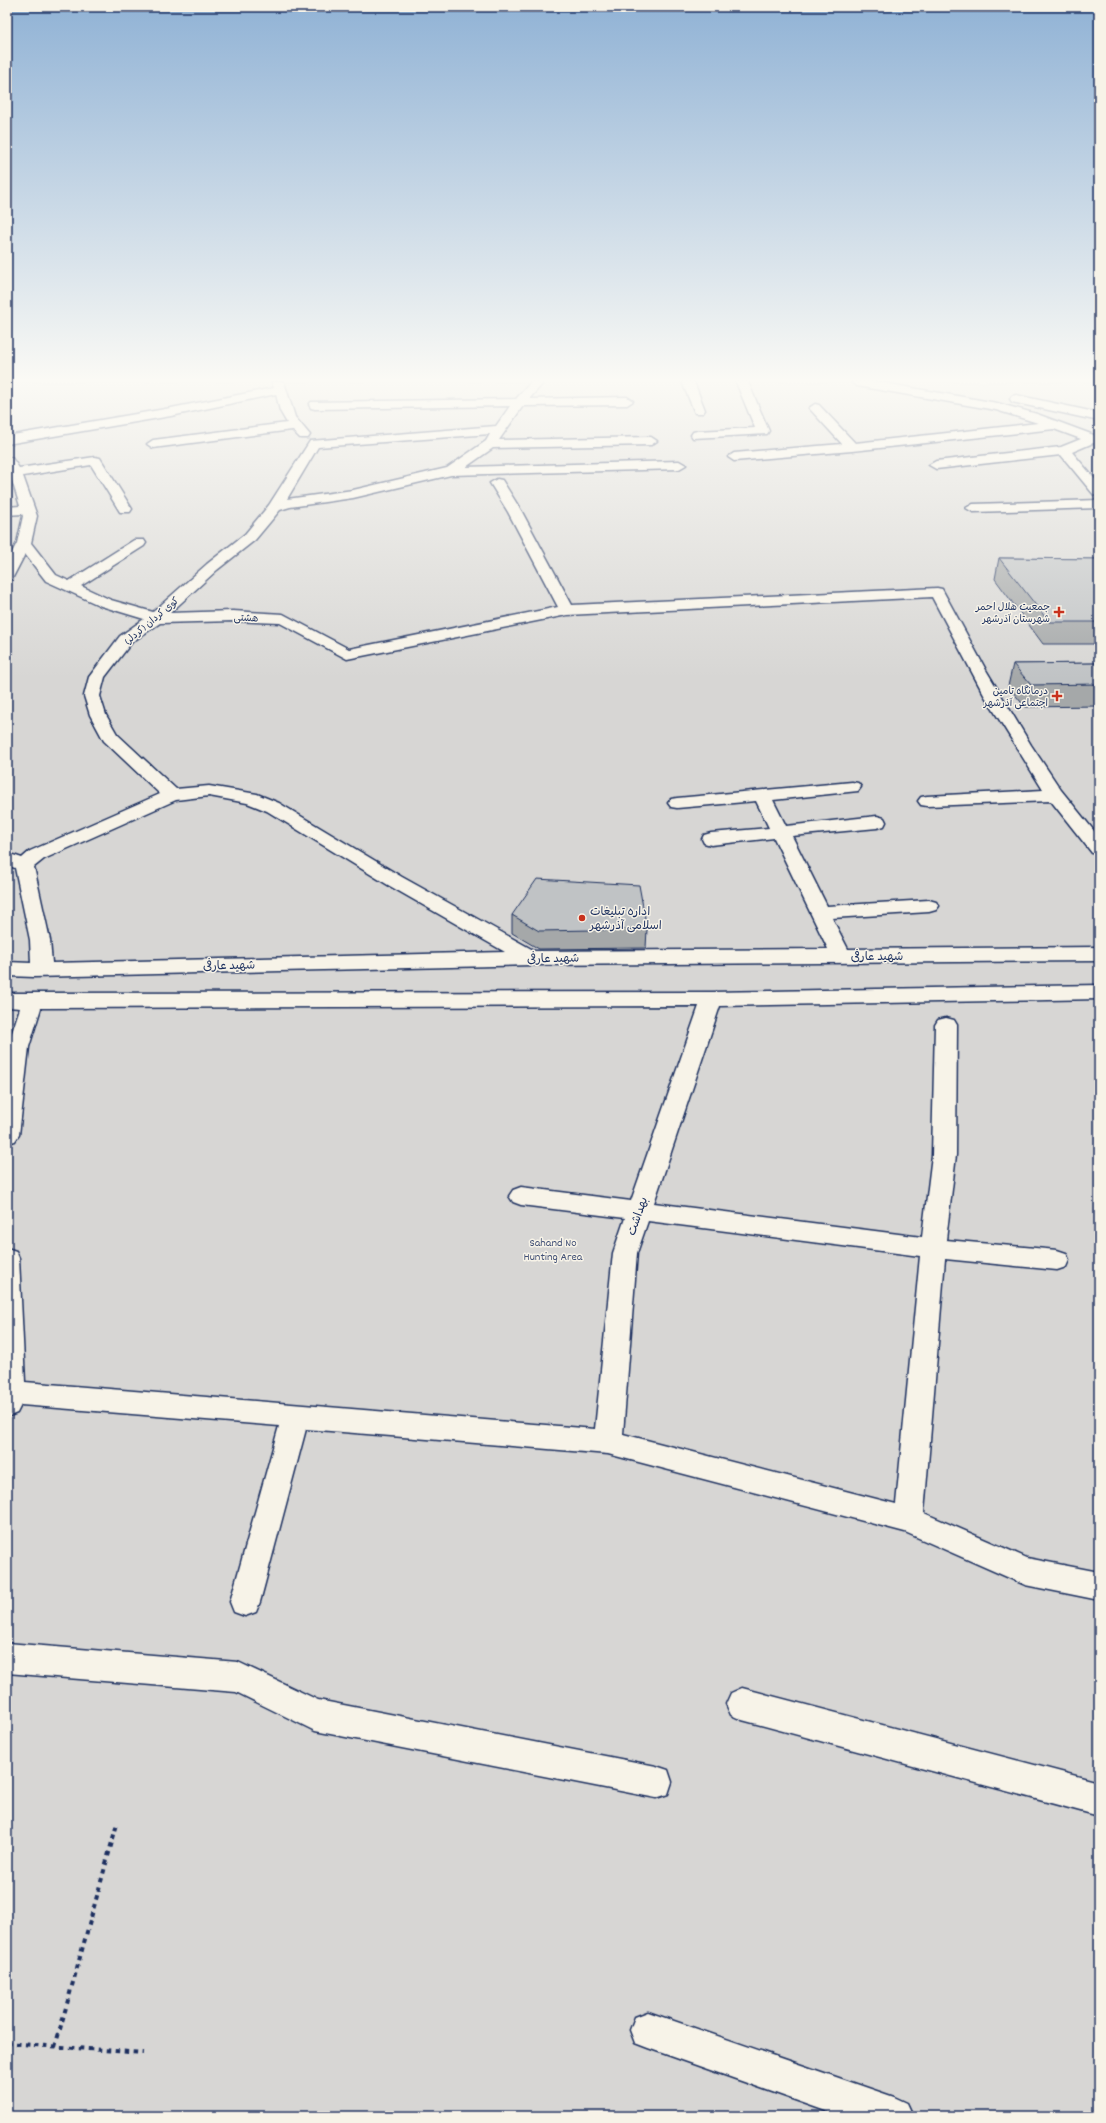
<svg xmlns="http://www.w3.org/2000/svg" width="1106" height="2123" font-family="Dekko,'Playpen Sans Arabic',sans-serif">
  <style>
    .green { fill: #d7d6d4; stroke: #798299 }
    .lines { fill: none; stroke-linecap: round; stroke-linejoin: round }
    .minor-casing { stroke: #1b2f5e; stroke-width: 3 }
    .path { stroke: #1b2f5e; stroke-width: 4; stroke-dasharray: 4.5 4.5; stroke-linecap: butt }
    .minor { fill: #f7f3e8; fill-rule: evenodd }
    .wall { fill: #a5a8a9; stroke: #1b2f5e }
    .building { fill: #c0c3c5; stroke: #1b2f5e }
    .poi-dot { fill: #c8321e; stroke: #f7f3e8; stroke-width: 1.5 }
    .labels { text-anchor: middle; stroke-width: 3; stroke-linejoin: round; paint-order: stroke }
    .far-poi-label { font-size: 10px; fill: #1b2f5e; stroke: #f7f3e8; text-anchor: end }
    .far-street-label { font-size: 10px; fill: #1b2f5e; stroke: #f7f3e8 }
    .poi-label { font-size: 12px; fill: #1b2f5e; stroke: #f7f3e8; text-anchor: start }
    .street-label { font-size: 12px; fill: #1b2f5e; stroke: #f7f3e8 }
    .park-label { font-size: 12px; fill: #415076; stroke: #f7f3e8 }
  </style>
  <rect width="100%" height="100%" fill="#f7f3e8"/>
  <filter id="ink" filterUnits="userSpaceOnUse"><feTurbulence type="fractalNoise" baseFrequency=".025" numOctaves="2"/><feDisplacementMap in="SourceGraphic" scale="8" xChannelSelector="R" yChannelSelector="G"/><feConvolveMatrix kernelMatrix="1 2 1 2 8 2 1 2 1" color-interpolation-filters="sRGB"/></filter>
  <g filter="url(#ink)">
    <path class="green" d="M7,382H1099V2116H7Z"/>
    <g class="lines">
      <g class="minor-casing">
        <path id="minor" d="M272,382H284L295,417L310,435L308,438H300L292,430L153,448L147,444L153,440L287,423L280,411L276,394L171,416L7,444V436L171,408L274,388Z
          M531,382H544L529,399L627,397L633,401L627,405L523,406L499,440L651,437L657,441L651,445L493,448L466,467L679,461L686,465L679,469L451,475L353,498L290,507L280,510L255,540L217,570L170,613L233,611L283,614L349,649L558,607L508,512L490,483L497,479L502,480L522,512L572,605L937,588L942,589L986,670L1031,745L1061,790L1099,837V855L1092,853L1051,801L927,806L921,805L918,801L921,797L927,796L1043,790L984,695L932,597L567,615L347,659L280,623L233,621L160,623L132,642L105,677L100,696L106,715L117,734L176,789L209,786L257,794L279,803L402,877L535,951L828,949L774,838L711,845L704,843L702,839L704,835L711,833L769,828L756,801L677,808L671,807L668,803L671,799L677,798L852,782L858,783L861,787L858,791L773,800L786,826L877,816L884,818L886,822L884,826L877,828L792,836L827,906L929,900L936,902L939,906L936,910L929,912L832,918L848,949L1099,947V961L531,965L34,977L7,976V962L31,963L30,940L15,868L7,865V853L22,858L30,851L160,794L104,741L90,715L84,696L89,677L120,636L144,619L101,606L46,581L25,554L12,579L7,580V562L17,543L23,516L22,514L7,515V507L20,506L11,477L7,478V457L12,458L19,468L95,457L100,458L132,509L130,512H120L91,465L23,476L37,516L31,543L56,575L69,581L134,540H144L146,543L144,546L81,586L111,600L153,612L207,564L245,534L269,505L310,441L496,426L510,406L315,409L311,408L309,405L311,402L516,399ZM490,434L486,441L447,468L353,490L287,499L318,447ZM209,796L247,803L267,811L388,885L505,952L52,963L50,940L34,867L44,859L176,800Z
          M682,382H694L705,410L703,413H695Z
          M736,382H748L769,431L767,434L693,438L691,435L693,432L697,431L755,428Z
          M851,382H878L997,403L1037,414L1099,437V445L1093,443L1072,452L1099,484V496L1094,495L1061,455L936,469L929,465L936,461L1061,447L1081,439L1054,429L852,451L734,461L728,457L734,453L842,444L809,408L815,404L819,405L855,443L1038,423L996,410L857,386Z
          M1016,395L1099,413V421L1012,402L1010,399L1012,396Z
          M1099,500V508L973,512L966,508L973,504Z
          M1099,985V999L720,1006L654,1203L922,1237L932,1155L935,1025L938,1020L946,1018L954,1020L957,1025L956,1155L946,1240L1057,1250L1066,1253L1069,1260L1066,1267L1057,1270L945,1259L924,1513L1027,1558L1099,1572V1600L1025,1585L905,1532L608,1454L306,1429L260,1602L256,1612L245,1616L234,1612L230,1602L279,1426L21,1405L17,1413L7,1417V1248L16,1251L19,1258L25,1382L595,1429L613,1253L625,1218L521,1205L513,1202L509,1196L513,1190L521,1187L631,1201L699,1006L41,1008L29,1047L19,1135L15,1141L7,1143V1048L20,1008L7,1007V993L712,992ZM648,1221L920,1256L896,1504L623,1434L637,1253Z
          M7,1643L238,1662L318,1700L656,1766L668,1770L672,1782L668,1794L656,1798L315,1731L236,1692L7,1673Z
          M742,1688L1099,1782V1816L742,1720L731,1715L726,1704L731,1693Z
          M648,2012L894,2097L907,2103L913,2116H840L648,2048L635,2043L630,2030L635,2017Z"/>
      </g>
      <path class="path" d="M7,2043L143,2053
        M55,2047L117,1824"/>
      <use href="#minor" class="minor"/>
    </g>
    <path class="wall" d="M999,558L1099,559V644H1043L995,579Z
      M1099,663V706L1025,707L1008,686L1013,664Z
      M512,915L647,929L646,948L539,949L512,933Z"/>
    <path class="building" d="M999,558L1099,559V622H1049Z
      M1099,663V684L1031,685L1013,664Z
      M537,879L639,885L647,929L539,931L512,915Z"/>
  </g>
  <linearGradient id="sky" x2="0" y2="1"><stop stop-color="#90b2d5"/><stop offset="0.56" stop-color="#fbfaf5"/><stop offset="1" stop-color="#fbfaf5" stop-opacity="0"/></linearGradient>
  <rect width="1106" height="679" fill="url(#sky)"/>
  <g class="poi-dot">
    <path d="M1057 606h4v4h4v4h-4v4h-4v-4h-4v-4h4z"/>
    <path d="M1055 690h4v4h4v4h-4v4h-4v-4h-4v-4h4z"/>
    <circle cx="582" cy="918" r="4"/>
  </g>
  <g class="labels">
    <g class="far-poi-label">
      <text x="1050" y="610">جمعیت هلال احمر<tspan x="1050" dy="12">شهرستان آذرشهر</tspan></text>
      <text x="1048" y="694">درمانگاه تامین<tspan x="1048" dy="12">اجتماعی آذرشهر</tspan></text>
    </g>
    <g class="far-street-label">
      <text transform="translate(246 617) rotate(3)" y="4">هشتی</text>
      <text transform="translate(151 620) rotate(-40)" y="4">کوی کردان (کردلر)</text>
    </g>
    <g class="poi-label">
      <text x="590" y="915">اداره تبلیغات<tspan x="590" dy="14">اسلامی آذرشهر</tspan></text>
    </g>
    <g class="street-label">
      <text x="877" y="960">شهید عارفی</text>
      <text transform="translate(553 958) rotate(-1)" y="4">شهید عارفی</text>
      <text transform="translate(229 965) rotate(-1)" y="4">شهید عارفی</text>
      <text transform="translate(637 1216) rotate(-71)" y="4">بهداشت</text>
    </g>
    <g class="park-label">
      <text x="553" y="1246">Sahand No<tspan x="553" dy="14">Hunting Area</tspan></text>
    </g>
  </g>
  <rect width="1106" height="2123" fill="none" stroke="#f7f3e8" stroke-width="24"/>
  <rect x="12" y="12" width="1082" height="2099" fill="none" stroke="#1b2f5e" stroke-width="1.5" filter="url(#ink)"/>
</svg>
